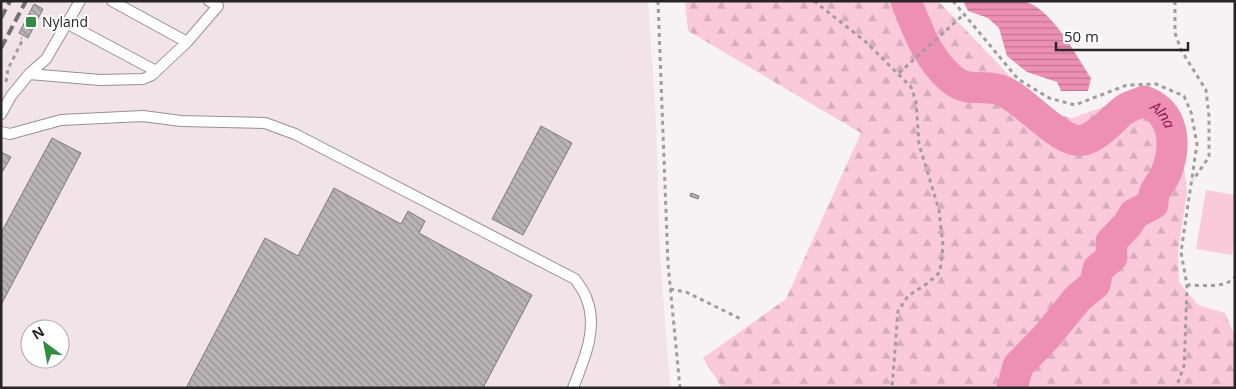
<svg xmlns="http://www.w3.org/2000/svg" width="1236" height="389" font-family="'Open Sans',sans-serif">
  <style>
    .built { fill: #f1e3e8; fill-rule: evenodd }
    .forest { fill: url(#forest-firs) }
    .pitch { fill: #fbcada }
    .water { fill: url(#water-rules) }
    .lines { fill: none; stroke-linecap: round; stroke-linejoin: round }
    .river { stroke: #ee90b3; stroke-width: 31 }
    .building { fill: url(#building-back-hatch); stroke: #7e797a }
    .lane-casing { stroke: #969192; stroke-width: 12 }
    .path { stroke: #a19d9e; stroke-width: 3; stroke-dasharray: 4 4; stroke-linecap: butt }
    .lane { stroke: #fff; stroke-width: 10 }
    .rail { stroke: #747172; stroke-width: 4; stroke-dasharray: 10 5; stroke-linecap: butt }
    .poi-dot { fill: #2e8d3f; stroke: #fff; stroke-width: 2 }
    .labels { text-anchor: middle; stroke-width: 4; stroke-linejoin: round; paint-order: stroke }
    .poi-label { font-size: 14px; fill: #272526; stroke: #fff; text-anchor: start }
    .water-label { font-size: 15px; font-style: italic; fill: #881b50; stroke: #fff }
  </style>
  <defs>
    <pattern id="forest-firs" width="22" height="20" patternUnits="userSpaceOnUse" patternTransform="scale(1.25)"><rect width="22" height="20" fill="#fbcada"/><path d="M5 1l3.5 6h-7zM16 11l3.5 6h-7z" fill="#d7adbb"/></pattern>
    <pattern id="water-rules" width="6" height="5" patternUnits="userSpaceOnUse" patternTransform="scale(1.25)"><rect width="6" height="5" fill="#ee90b3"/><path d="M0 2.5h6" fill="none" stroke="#c17591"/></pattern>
    <pattern id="building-back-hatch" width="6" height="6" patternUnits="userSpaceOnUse" patternTransform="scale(1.25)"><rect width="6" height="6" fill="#b8b3b4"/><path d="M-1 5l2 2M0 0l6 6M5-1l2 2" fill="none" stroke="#969192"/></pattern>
  </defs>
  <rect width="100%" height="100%" fill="#f7f2f3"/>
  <path class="built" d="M1,1H648L656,120L660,257L670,388H1ZM30,329H60V359H30Z"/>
  <path class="forest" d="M685,1H938L1043,111L1072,118L1131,97L1154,101L1168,117L1182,150L1187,192L1178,251L1179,282L1198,305L1225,313L1235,336V388H722L703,358L786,299L861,133L688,31Z"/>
  <path class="pitch" d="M1206,190L1235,195V237L1232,255L1196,249Z"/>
  <path class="water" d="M966,1C984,1 1003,0 1021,1C1050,4 1076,56 1091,78L1088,91H1061L1057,82L1027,72L1007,56L999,28L988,18L968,11L964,3Z"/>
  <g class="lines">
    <path class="river" id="s1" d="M906,1C916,26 925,52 944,72C967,96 975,83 1000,90C1024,97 1060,146 1084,140C1100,135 1111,120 1124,110C1129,106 1138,104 1144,101C1175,113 1177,145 1166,173C1160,187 1153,187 1153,204L1134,214L1128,224L1111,242L1112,257L1098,269L1095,284L1078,298L1047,336L1018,366L1012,388"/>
  </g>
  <path class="building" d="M34,4L43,9L28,38L19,33Z
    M541,126L572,143L523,235L492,219Z
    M52,138L81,153L1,305V233Z
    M1,152L11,157L1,174Z
    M334,188L401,224L408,211L425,221L419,233L532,295L483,388H186L265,238L298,256Z
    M691,193L699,196L698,199L690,196Z"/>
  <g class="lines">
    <g class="lane-casing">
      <path id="lane" d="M112,1L187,42
        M68,24L156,71
        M29,74L100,80L143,79L152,75L187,42L218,6L209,1
        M1,114L11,96L29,74L46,59L80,1
        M1,132L10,134L61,120L143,116L181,121L265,123L295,134L575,279C579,285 585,292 587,300C598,329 584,360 573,388"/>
    </g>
    <path class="path" d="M658,1L668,264L680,388
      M814,1L866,42L911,87L916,102L919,144L939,210L943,246L940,272L928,283L908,296L898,311L892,388
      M953,1L1018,79L1049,98L1075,105L1127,85L1156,84L1184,96L1191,112L1197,144L1181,252L1187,285L1185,344L1184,366L1176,388
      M1175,1V33L1181,50L1206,90L1209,116V157L1193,180
      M899,73L963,15
      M6,82L8,69L23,39L21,38
      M1187,285C1201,285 1225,289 1235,277
      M670,289L686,292L743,320"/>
    <use href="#lane" class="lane"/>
    <path class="rail" d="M1,18L10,1
      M1,48L26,1"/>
  </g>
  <rect class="poi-dot" x="25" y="16" width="12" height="12" rx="2.5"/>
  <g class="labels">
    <g class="poi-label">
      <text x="42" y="27">Nyland</text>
    </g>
    <g class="water-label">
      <text dy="5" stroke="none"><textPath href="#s1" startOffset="338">Alna</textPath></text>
    </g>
  </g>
  <rect width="1236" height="389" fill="none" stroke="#272526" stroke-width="5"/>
  <g transform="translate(45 344) rotate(328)"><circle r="24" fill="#ffffff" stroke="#a9a8a8"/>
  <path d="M0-4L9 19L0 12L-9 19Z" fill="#2e8d3f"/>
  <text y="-8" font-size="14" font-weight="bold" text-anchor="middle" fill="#272526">N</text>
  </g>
  <path d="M1056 42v8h132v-8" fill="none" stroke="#272526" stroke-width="2.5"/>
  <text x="1064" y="42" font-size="15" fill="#272526" stroke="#ffffff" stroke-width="4" paint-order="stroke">50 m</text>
</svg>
